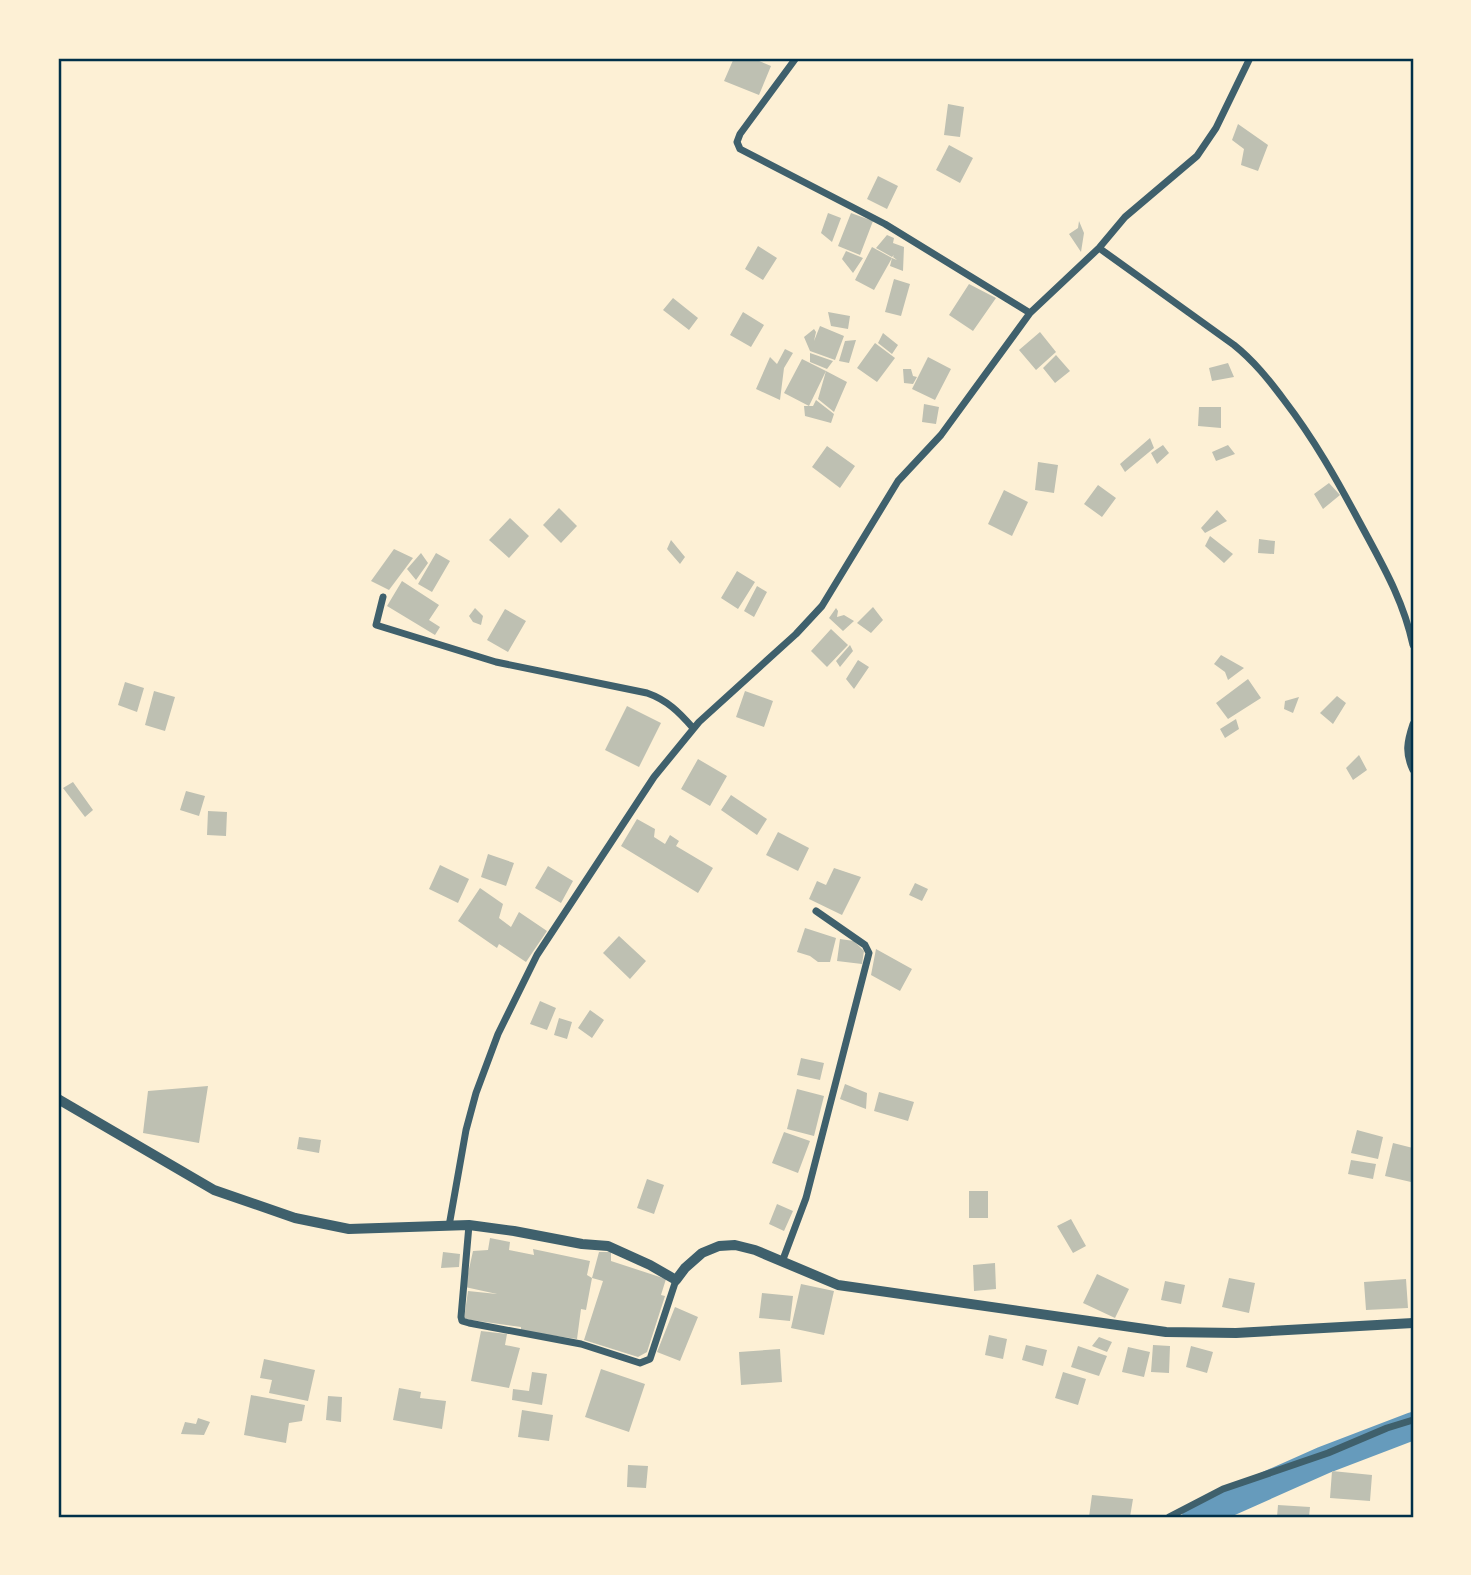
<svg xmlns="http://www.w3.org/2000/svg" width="1471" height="1575" font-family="'IBM Plex Sans',sans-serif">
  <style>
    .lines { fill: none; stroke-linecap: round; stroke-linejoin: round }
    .river { stroke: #669bbc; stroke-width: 28 }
    .building { fill: #bec0b2 }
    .minor { stroke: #3f606c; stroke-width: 7 }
    .tertiary { stroke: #3f606c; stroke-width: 10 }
    .neatline { fill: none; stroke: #003049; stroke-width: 2.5 }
  </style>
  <rect width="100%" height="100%" fill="#fdf0d5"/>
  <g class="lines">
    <path class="river" d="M1196,1517L1324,1460L1413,1426"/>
  </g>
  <path class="building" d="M734,58H752L771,66L759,95L724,81Z
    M948,104L964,107L960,137L944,135Z
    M1238,124L1268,145L1258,171L1241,165L1244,149L1232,140Z
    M949,145L973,158L960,183L936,170Z
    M878,176L898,186L887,209L867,199Z
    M828,213L841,218L832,242L821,233Z
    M851,213L873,221L860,255L838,246Z
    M1079,221L1084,233L1081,252L1069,234L1078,228Z
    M887,235L894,238L893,243L904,247L903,271L890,266L892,258L897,260L893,257L894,255L892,257L876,248Z
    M758,246L777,258L763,280L745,269Z
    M872,247L892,258L874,290L855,280Z
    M846,251L863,258L853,273L842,259Z
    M894,279L910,284L901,316L885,312Z
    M969,284L996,298L973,331L949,315Z
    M673,298L698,318L689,330L663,310Z
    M743,312L764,325L751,347L730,335Z
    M828,312L850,316L848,329L831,326Z
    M820,326L844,336L835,360L810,351L804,337L814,329L816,332L814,341Z
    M1040,332L1056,352L1036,370L1019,350Z
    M883,333L898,345L892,354L878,343Z
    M856,340L849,363L839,361L845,341Z
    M875,343L895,358L877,382L857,368Z
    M785,349L793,353L784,368L780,400L756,389L770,357L777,364Z
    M810,353L833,361L827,369L810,362Z
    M1056,355L1070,371L1055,383L1043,368Z
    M928,357L951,369L935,400L912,389Z
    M802,359L826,371L809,406L784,393Z
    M1228,363L1234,377L1212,381L1209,368Z
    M903,369H911L913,376L917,377L913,384L904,383Z
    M826,371L847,382L834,412L818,399Z
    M816,400L834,414L831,423L805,416L804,406H813Z
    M924,404L939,407L936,424L922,422Z
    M1199,407H1221V428L1198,426Z
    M1150,438L1154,448L1125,472L1120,464Z
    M1163,445L1169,453L1157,464L1151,453Z
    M1228,445L1235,454L1216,461L1212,452Z
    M827,446L855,466L840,488L812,467Z
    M1038,462L1058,465L1054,493L1035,490Z
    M1329,483L1340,495L1323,509L1314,494Z
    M1098,485L1116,498L1102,517L1084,504Z
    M1004,490L1028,502L1012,536L988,524Z
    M559,508L577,526L561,543L543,525Z
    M1217,510L1227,521L1205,533L1201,528Z
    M510,518L529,536L509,558L489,540Z
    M1210,536L1233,554L1224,563L1205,546Z
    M1259,539L1275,541L1274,554L1258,553Z
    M671,540L685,557L680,564L667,549Z
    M394,549L413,558L389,590L371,581Z
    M421,553L428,563L416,580L407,569Z
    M436,553L450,561L432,592L418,584Z
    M737,571L755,582L738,609L721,598Z
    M402,581L439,605L429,620L440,627L435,635L387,606Z
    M757,586L767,592L754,617L744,611Z
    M873,607L883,620L871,633L857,623Z
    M475,608L483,616L481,625L473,622L469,616Z
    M836,608L838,611L837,617L844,615L854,621L843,631L829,618Z
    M505,609L526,621L508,652L487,640Z
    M831,629L848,645L827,667L811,651Z
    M850,645L853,651L840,667L836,661Z
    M1221,655L1244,668L1228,680L1225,672L1214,664Z
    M858,660L869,667L854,689L846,679Z
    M1248,679L1261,698L1228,719L1216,703Z
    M125,682L144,688L137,712L118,705Z
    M154,691L175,697L165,731L145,725Z
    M745,691L773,701L764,727L736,717Z
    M1337,696L1346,703L1333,724L1320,713Z
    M1299,697L1293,713L1284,709L1285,701Z
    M627,706L661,723L639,767L605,750Z
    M1236,719L1239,729L1225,738L1220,729Z
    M1359,755L1367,770L1353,780L1346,768Z
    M698,759L727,776L710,806L681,789Z
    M73,782L93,810L85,817L63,788Z
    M186,791L205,796L199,816L180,810Z
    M731,795L767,819L757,835L721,810Z
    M208,811L227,812L226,836L207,835Z
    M637,819L655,829L654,837L665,844L670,835L679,841L676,846L713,868L698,893L621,846Z
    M778,832L809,848L798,871L766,855Z
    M488,854L514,863L506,886L481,877Z
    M440,865L469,879L458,903L429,889Z
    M548,866L573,881L561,903L535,888Z
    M834,868L861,877L842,915L809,899L817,881L826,885Z
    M915,883L928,889L922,901L909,895Z
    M480,888L503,904L499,918L511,927L519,912L547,931L526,962L499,944L497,948L458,921Z
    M805,928L836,938L830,962H818L810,956L797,952Z
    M619,936L646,961L630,979L603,953Z
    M840,939L854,941L864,951L862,964L837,961Z
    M876,949L912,969L900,991L871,975Z
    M540,1001L556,1008L547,1030L530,1024Z
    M590,1010L604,1020L592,1038L578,1028Z
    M559,1018L572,1022L567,1039L554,1035Z
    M801,1058L824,1063L820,1080L797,1075Z
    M845,1084L867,1093L866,1109L840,1099Z
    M208,1086L199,1143L143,1133L148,1091Z
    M797,1089L824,1096L814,1136L787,1129Z
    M879,1092L914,1102L908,1121L874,1111Z
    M1357,1130L1383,1137L1378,1159L1351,1153Z
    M784,1132L810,1141L798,1173L772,1163Z
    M299,1137L321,1140L319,1153L297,1149Z
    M1393,1143L1413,1148L1411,1182L1385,1176Z
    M1351,1160L1376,1164L1373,1179L1348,1174Z
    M647,1179L664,1185L654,1214L637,1208Z
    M969,1191H988V1218H969Z
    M777,1204L793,1211L784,1231L769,1224Z
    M1071,1219L1086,1246L1073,1253L1057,1226Z
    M490,1238L510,1242L509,1250L534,1255L533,1249L590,1261L587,1275L592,1278L599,1252H611V1261L666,1279L661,1295L665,1296L647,1352L638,1357L584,1340L603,1281L592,1278L586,1310L581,1309L577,1339L535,1333L521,1330V1327L464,1319L468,1291L497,1294L465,1287L473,1251L488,1250Z
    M443,1252L460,1254L459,1267L441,1268Z
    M995,1263L996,1289L974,1291L973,1265Z
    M1097,1274L1129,1289L1115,1318L1083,1303Z
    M1229,1278L1255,1283L1249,1313L1222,1307Z
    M1406,1279L1408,1308L1366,1310L1364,1282Z
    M1165,1281L1185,1285L1181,1304L1161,1300Z
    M801,1284L834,1291L824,1335L791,1328Z
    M762,1293L793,1296L790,1321L759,1318Z
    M675,1307L698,1317L680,1361L657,1352Z
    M481,1331L507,1334L505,1345L520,1348L509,1388L471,1381Z
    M989,1335L1007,1339L1003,1359L985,1355Z
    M1099,1337L1112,1342L1107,1352L1092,1346Z
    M1026,1345L1047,1350L1043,1366L1022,1360Z
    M1153,1345L1170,1346L1169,1373L1151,1372Z
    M1078,1346L1107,1356L1099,1376L1071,1367Z
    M1191,1346L1213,1352L1207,1373L1186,1367Z
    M1128,1347L1150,1352L1144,1377L1122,1372Z
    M780,1349L782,1382L741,1385L739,1352Z
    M264,1359L315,1370L308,1401L269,1393L272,1380L260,1378Z
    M601,1369L645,1384L629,1432L585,1417Z
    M532,1372L547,1374L542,1405L512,1400L513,1389L529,1391Z
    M1063,1372L1086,1379L1078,1405L1055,1398Z
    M399,1388L421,1392L420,1398L446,1401L442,1429L393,1420Z
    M251,1395L305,1405L302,1421L289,1423L286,1443L244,1435Z
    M328,1396L342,1397L341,1422L326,1420Z
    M522,1410L553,1415L549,1441L518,1437Z
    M198,1418L210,1422L204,1435L181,1434L185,1422L196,1424Z
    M628,1465L648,1466L646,1488L627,1487Z
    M1332,1471L1372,1475L1370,1501L1330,1498Z
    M1092,1495L1133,1499L1130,1517H1089Z
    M1278,1505L1310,1507L1309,1517H1277Z"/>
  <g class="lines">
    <path class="minor" d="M796,58L740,134L737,142L740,149L885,224L1030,313
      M1099,248L1234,345C1254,361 1269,380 1284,400C1314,439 1337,480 1360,523C1382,564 1403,599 1413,645
      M383,597L376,625L496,662L647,693C667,700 679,712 693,728
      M1413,724C1407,742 1405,753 1413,770
      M469,1225L461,1317L462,1321L469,1323L581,1344L640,1363L650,1359L676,1280
      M449,1226L466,1130L476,1093L498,1034L537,955L654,777L699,722L796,634L822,606L898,481L941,435L1030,313L1099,248L1125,217L1197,156L1216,128L1250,58
      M782,1262L806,1198L869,953L865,945L816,911
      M1169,1517L1223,1489L1328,1453L1387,1428L1413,1420"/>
    <path class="tertiary" d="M58,1099L214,1190L295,1218L349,1229L469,1225L514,1231L582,1244L608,1246L650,1265L676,1280L685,1268L702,1253L719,1246L735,1245L755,1250L838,1285L1166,1332L1236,1333L1413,1323"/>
  </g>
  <rect width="1471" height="1575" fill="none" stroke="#fdf0d5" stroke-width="119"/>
  <rect x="60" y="60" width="1352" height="1456" class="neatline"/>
</svg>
